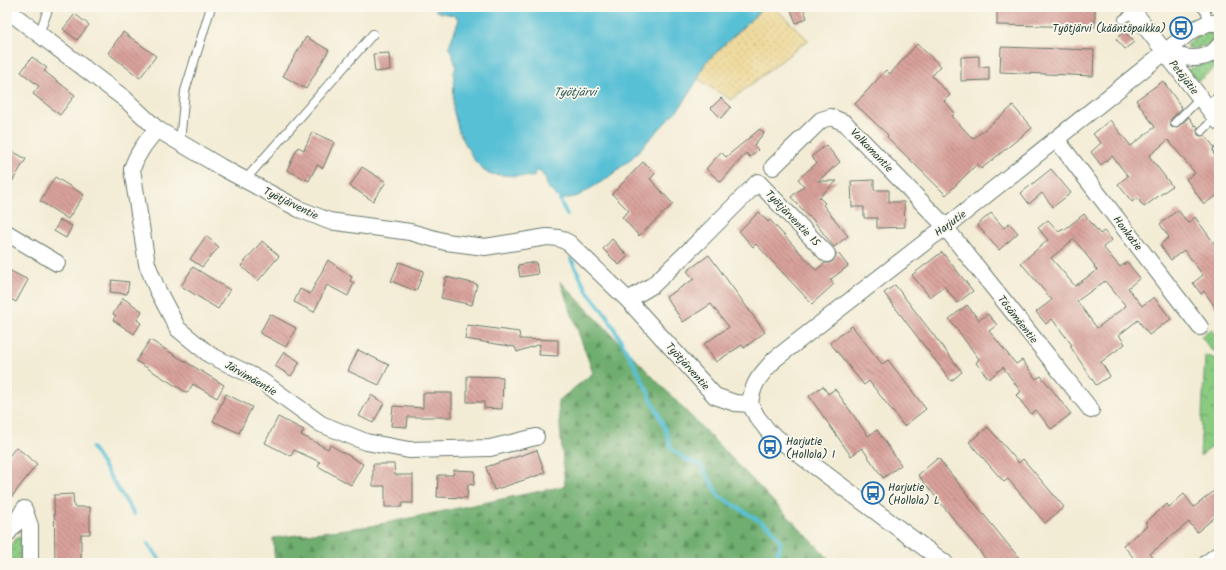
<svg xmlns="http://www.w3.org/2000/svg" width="1226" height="570" font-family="Kalam,sans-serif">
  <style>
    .grass { fill: url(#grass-dots); stroke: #54845a }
    .forest { fill: url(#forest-firs); stroke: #477652 }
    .sand { fill: url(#sand-dots); stroke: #868c69 }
    .park { fill: url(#park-crowns); stroke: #54845a }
    .water { fill: #58c0d5; stroke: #3c7e84 }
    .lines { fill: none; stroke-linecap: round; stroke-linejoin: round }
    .stream { stroke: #58c0d5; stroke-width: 4 }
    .building { fill: url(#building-back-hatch); fill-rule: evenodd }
    .service-casing { stroke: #697a6c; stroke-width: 10 }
    .minor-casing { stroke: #697a6c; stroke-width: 18 }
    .service { stroke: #fff; stroke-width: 8 }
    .minor { stroke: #fff; stroke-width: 16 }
    .labels { text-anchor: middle; stroke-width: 3.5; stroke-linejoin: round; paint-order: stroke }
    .poi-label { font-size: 11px; fill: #1f3d34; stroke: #fbf7ec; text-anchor: start }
    .street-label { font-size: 11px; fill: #1f3d34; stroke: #fbf7ec }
    .water-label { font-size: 12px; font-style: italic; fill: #2d5e5c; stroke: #fbf7ec }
  </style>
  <defs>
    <pattern id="grass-dots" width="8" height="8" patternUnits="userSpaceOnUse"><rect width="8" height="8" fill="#8aca81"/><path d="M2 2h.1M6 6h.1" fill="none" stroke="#70a56a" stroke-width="1.8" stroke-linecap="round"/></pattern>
    <pattern id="forest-firs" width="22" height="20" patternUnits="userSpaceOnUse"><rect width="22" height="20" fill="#6fae6f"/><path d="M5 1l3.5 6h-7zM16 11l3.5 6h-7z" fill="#5b8f5c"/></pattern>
    <pattern id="sand-dots" width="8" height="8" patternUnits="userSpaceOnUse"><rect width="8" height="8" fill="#eeda9e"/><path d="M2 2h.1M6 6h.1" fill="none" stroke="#ccbc89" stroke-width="1.8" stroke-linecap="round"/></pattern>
    <pattern id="park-crowns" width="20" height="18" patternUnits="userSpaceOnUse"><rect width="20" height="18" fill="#8aca81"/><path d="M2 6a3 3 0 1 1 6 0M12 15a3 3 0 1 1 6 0" fill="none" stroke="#70a56a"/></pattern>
    <pattern id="building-back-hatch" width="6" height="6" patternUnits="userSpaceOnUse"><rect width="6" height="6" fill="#d8a19a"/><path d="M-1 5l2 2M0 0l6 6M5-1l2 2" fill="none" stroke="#af847e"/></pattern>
  </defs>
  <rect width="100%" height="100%" fill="#fbf7ec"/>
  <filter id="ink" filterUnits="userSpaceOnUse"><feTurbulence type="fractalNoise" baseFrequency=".025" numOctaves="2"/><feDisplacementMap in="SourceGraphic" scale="8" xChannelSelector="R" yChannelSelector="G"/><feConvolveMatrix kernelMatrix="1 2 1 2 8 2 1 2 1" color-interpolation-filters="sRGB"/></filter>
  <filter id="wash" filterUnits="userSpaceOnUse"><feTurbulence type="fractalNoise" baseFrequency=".012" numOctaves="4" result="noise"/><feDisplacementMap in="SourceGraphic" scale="16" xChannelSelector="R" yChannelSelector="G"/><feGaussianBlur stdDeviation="0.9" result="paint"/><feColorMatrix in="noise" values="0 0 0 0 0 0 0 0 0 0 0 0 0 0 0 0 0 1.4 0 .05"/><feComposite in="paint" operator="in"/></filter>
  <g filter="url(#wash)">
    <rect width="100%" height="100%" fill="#f3ecd5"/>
    <path class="grass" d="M1205,32H1210C1214,36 1215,38 1213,44L1193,49L1187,47V44Z
      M1219,59V65L1195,83L1186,71C1196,64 1208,64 1219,59Z
      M1212,329L1219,339V352L1211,350L1201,336Z
      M18,537L21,538L20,563H11L8,556L10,545Z"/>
    <path class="forest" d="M560,281L833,563H275L273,538L371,526L565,486L558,401L593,373Z"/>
    <path class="sand" d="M764,7H774L808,40L731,100L698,79L705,63Z"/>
    <path class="park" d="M1205,355L1219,360V442L1200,456Z"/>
    <path class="water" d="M435,7H764L705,63L698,79L682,105L630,160L606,179L578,196L560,200L547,187L546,180L540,171H537L533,177L488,174L474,160L459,132L453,109L454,73L456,66L449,46L459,20C453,12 444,15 436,11Z"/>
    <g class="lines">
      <path class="stream" d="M560,200L567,215
        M571,259L587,291L607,316L638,371L665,428L671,448L686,460L701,465L719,496L771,528L781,543L774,563
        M92,448L134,514
        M148,544L162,563"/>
    </g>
    <g id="blocks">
      <path class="building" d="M797,7H803L807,18L796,23L791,10Z
        M997,7H1095V27L997,25Z
        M75,14L89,25L77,40L63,29Z
        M1124,31L1134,42L1125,49L1116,39Z
        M123,32L156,56L140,78L108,53Z
        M306,37L329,50L306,89L283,76Z
        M917,44L941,66L932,76L950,95L944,101L955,113L952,116L973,139L1013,106L1032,128L981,169L977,164L946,195L887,137L888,135L855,104L886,70L890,74Z
        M1001,47L1094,50L1093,76L1000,72Z
        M389,53L390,70L375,72L373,54Z
        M979,56V67L989,66V80L961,81V57Z
        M32,57L47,68L44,71L75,95L60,115L33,94L39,86L21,72Z
        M1163,81L1182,108L1171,119L1170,122L1171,127L1177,128L1189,117L1195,126L1196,125L1198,127L1197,130L1198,135L1201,136L1205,135L1214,147L1213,150L1214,155L1219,156V194L1204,204L1186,179L1195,173L1168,140L1149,156L1172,186L1144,207L1137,198L1132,202L1118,184L1128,176L1112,156L1101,165L1091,152L1101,143L1093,134L1110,120L1131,146L1155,127L1136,100Z
        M721,98L731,107L721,118L711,108Z
        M760,129L764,133L754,145L758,150L750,157L746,153L721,182L706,169L721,152L726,157Z
        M312,132L334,142L323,168L317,165L309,181L287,170L298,147L304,150Z
        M826,145L840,162L818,181H837L819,197L825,203L823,205L848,236L834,247L810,216L809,217L791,197L804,186L798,179L817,163L811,157Z
        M7,148L26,159L7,190Z
        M643,162L655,174L650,179L673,204L639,236L622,217L629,211L612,194Z
        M362,167L386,182L373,201L350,186Z
        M1051,169L1071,193L1053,207L1042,193L1029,204L1021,193Z
        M55,177L84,195L68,219L40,201Z
        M874,180V190H889V202H904L905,227L877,228V218H864V207H852L851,181Z
        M1178,210L1188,223L1195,217L1219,250V313L1204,291L1201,294L1193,283L1203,275L1184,250L1171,260L1160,245L1169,237L1160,224Z
        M759,212L768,222L770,220L816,270L825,263H829L833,261L836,254L838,253L848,266L830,280L834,284L812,304L756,244L753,247L739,231Z
        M991,213L1004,228L1009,223L1018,233L999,250L977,225Z
        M1084,214L1100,234L1104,231L1112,240L1103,247L1120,267L1127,262L1140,278L1128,288L1142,306L1154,297L1171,319L1149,335L1138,320L1119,335L1125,344L1101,362L1110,376L1096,385L1070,346L1072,345L1052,319L1046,324L1036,312L1052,300L1021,263L1048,240L1038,228L1048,220L1059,232L1063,228L1064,230ZM1074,239L1095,266L1094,267L1097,270L1075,286L1051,258ZM1105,281L1126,306L1097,328L1077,301Z
        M60,220L72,226L66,238L54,231Z
        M206,236L219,247L202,267L190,259Z
        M612,239L628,256L619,265L603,249Z
        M262,241L279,256L258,281L241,266Z
        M942,252L973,291L957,303L944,286L930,297L912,275Z
        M709,255L765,332L744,348L742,345L716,362L704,344L729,327L711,304L683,322L666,297L694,279L687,271Z
        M328,260L352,277L350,281L354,283L348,296L327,285L314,312L294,302L300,289L310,294Z
        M399,262L424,271L416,291L391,281Z
        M536,262L538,274L520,277L518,265Z
        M193,267L230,290L218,309L181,286Z
        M7,269L28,280L16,302L7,297Z
        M446,277L477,284L472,305L441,298Z
        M112,280L129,282L127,294L110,292Z
        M895,285L962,372L951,381L884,293Z
        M123,298L142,311L137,320L141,323L134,334L113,320L116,316L113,314Z
        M967,305L979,320L988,314L997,325L989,331L1016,364L1022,360L1036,379L1041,376L1071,414L1051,429L1036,410L1031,414L1016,395L1021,392L1003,367L989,379L976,363L979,359L949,319Z
        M270,314L296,328L286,347L260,333Z
        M467,325L519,332L520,339L558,340V356L539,355L540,344L517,352L515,347L465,339Z
        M852,326L882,364L888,360L926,409L904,426L869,381L864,385L830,343Z
        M150,340L224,385L217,398L193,384L187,393L136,361Z
        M358,350L389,365L379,385L348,371Z
        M284,352L300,362L291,376L275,366Z
        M467,376L503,377L502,409L484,408V402H467Z
        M823,386L828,394L835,389L868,436L877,430L901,465L883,478L862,448L851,456L809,396Z
        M423,393H452V417H408L407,427L391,426L393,406L423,408Z
        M226,394L252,407L239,433L213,421Z
        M371,395L384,403L373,423L359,416Z
        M278,417L304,430L301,435L328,449L330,445L363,464L351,485L318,466L320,462L294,450L291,456L265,443Z
        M988,427L1019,463L1023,459L1064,507L1045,523L1008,479L1004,482L969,442Z
        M16,447L37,464L7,503V459Z
        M537,450L545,473L494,490L486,467Z
        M938,458L1023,563H989L918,475Z
        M373,464H394L395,475H413V503H402V507H385V486H373Z
        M454,470L475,471L474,485L468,484L467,498L437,497L438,475H453Z
        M1219,487V514L1197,532L1189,522L1150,554L1157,563H1138L1123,545L1147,526L1145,523L1167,504L1169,507L1184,494L1194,507Z
        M73,494L74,507H90V534H81V563H55L54,495Z"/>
    </g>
  </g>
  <g filter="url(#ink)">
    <use href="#blocks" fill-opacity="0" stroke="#697a6c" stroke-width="1"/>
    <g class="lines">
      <g class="service-casing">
        <path id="service" d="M1201,7L1206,12L1208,23
          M1123,19L1134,12
          M39,34L49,7
          M1207,106L1219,96
          M1175,123L1200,98
          M1202,131L1216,117
          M180,142L185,91L211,7
          M1218,151L1219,150
          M245,180L373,34"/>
      </g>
      <g class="minor-casing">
        <path id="minor" d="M1133,7L1134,12L1219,122
          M7,10L125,99L157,129L221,167L299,209L329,221L410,232L446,242L485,247L547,237L559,238L569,243L628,300L715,396L735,403L750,404
          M1165,52C1182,58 1206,64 1219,46
          M157,129C146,142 137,153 132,169L147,264L157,289L178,329L210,355L259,379L321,424L366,442L409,450L490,448L536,437
          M1056,139L1200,327
          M773,167L821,120L831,117L845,123L941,222L1091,410
          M7,233L57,263
          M628,300L653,285L699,241L758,182L827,254
          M750,404C753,381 760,376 775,359L933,236L945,228L1191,31L1208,23H1219
          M750,404L757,417L769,432L945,563
          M7,534L16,523L24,509L30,526V563
          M1207,563L1219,554"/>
      </g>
      <use href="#service" class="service"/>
      <use href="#minor" class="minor"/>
    </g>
  </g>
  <defs>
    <g id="bus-ring" transform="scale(1.15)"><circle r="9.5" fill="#fbf7ec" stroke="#1f6fb2" stroke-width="1.5"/><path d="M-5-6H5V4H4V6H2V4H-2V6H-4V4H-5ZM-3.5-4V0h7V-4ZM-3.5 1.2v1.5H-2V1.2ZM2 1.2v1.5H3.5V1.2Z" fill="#1f6fb2"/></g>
  </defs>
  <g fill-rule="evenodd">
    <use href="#bus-ring" x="1181" y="28"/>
    <use href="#bus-ring" x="770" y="447"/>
    <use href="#bus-ring" x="873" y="493"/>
  </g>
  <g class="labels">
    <g class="poi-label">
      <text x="1166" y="32" text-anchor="end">Työtjärvi (kääntöpaikka)</text>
      <text x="786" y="445">Harjutie<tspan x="786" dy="13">(Hollola) I</tspan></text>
      <text x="888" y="491">Harjutie<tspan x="888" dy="13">(Hollola) L</tspan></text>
    </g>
    <g class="street-label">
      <text transform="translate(1184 77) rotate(52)" y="4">Petäjätie</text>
      <text transform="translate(872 150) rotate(46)" y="4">Valkamantie</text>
      <text transform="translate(291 203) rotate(26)" y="4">Työtjärventie</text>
      <text transform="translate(793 218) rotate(46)" y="4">Työtjärventie 15</text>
      <text transform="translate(950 223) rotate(-36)" y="4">Harjutie</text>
      <text transform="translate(1128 233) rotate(53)" y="4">Honkatie</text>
      <text transform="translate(1018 319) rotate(52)" y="4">Tösämäentie</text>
      <text transform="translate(688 366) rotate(48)" y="4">Työtjärventie</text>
      <text transform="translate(251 378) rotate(30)" y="4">Järvimäentie</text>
    </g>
    <g class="water-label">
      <text x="575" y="96">Työtjärvi</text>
    </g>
  </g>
  <rect width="1226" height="570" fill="none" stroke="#fbf7ec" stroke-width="24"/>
</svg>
